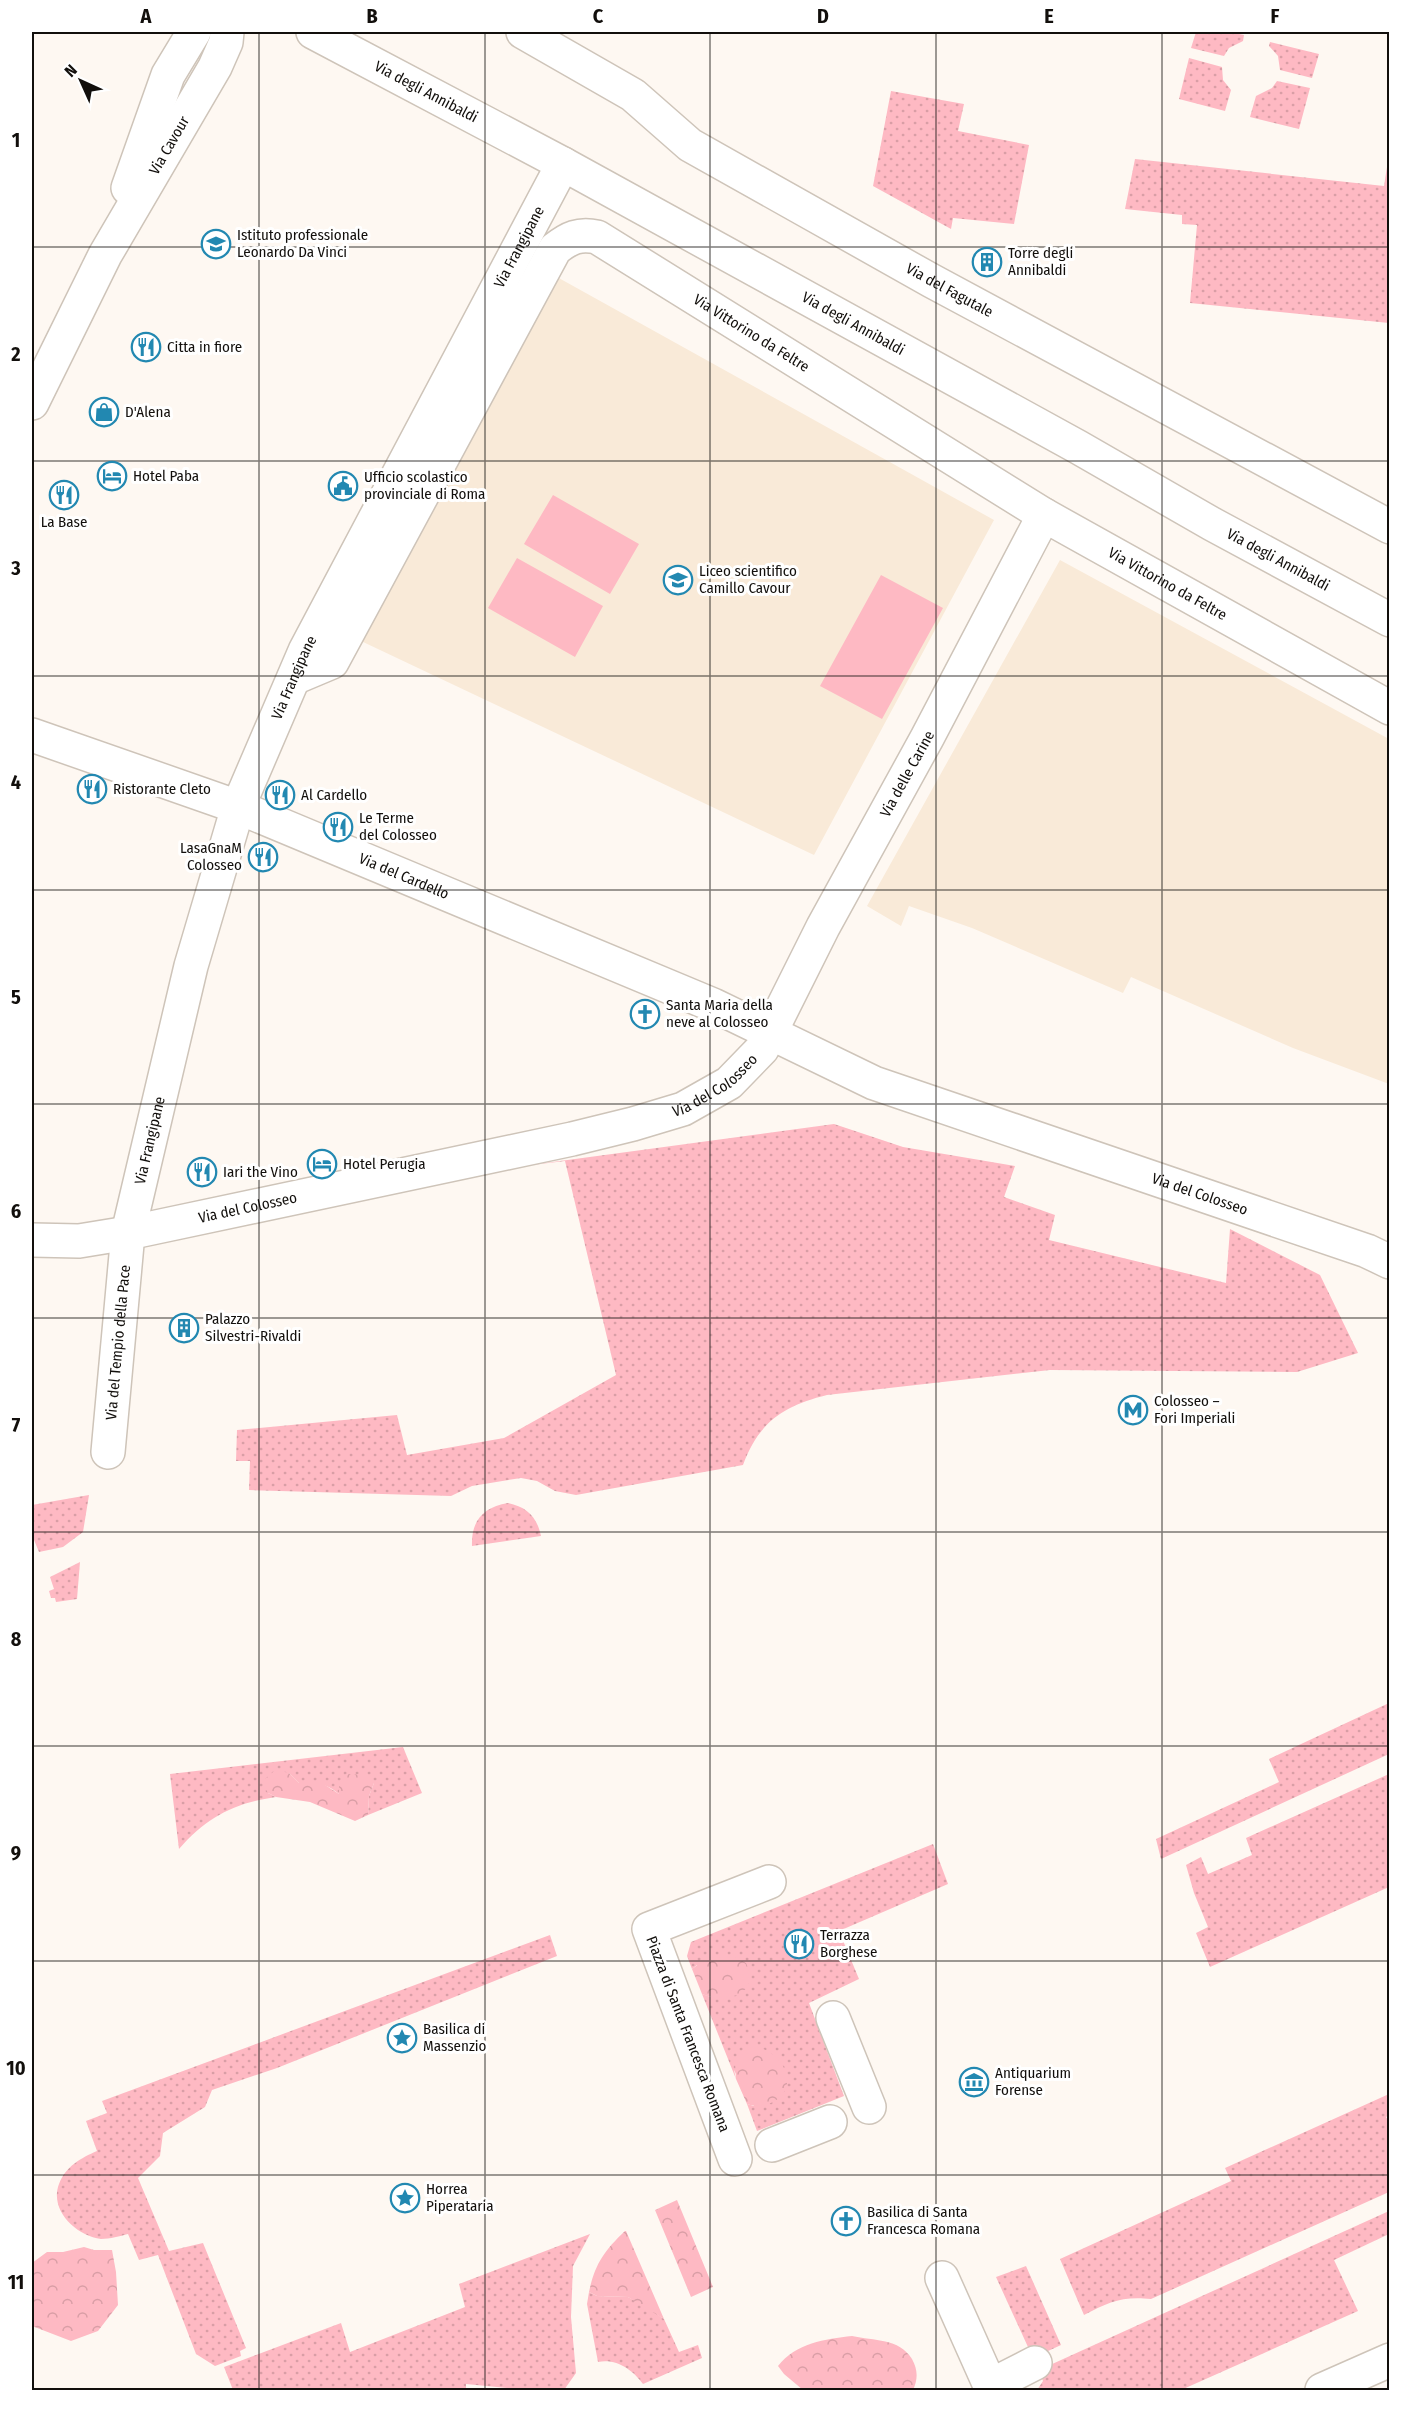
<svg xmlns="http://www.w3.org/2000/svg" width="1421" height="2422" font-family="'Fira Sans Condensed',sans-serif">
  <style>
    .built { fill: #f9ead8 }
    .grass { fill: url(#grass-dots) }
    .forest { fill: url(#forest-crowns) }
    .pitch { fill: #feb9c3 }
    .lines { fill: none; stroke-linecap: round; stroke-linejoin: round }
    .minor-casing { stroke: #cec4b9; stroke-width: 36 }
    .major-casing { stroke: #cec4b9; stroke-width: 36 }
    .minor { stroke: #fff; stroke-width: 33 }
    .major { stroke: #fff; stroke-width: 33 }
    .grid { fill: none; stroke: #120f0c; stroke-width: 1.5; stroke-opacity: 0.55 }
    .labels { text-anchor: middle; stroke-width: 6; stroke-linejoin: round; paint-order: stroke }
    .street-label { font-size: 15px; fill: #120f0c; stroke: #fff }
    .poi-label { font-size: 15px; fill: #120f0c; stroke: #fff; text-anchor: start }
    .neatline { fill: none; stroke: #120f0c; stroke-width: 2 }
    .grid-label { font-size: 20px; text-anchor: middle; font-weight: bold; fill: #120f0c }
  </style>
  <defs>
    <pattern id="grass-dots" width="8" height="8" patternUnits="userSpaceOnUse" patternTransform="scale(1.5)"><rect width="8" height="8" fill="#feb9c3"/><path d="M2 2h.1M6 6h.1" fill="none" stroke="#d99ea6" stroke-width="1.8" stroke-linecap="round"/></pattern>
    <pattern id="forest-crowns" width="20" height="18" patternUnits="userSpaceOnUse" patternTransform="scale(1.5)"><rect width="20" height="18" fill="#feb9c3"/><path d="M2 6a3 3 0 1 1 6 0M12 15a3 3 0 1 1 6 0" fill="none" stroke="#d99ea6"/></pattern>
  </defs>
  <rect width="100%" height="100%" fill="#fef8f2"/>
  <path class="built" d="M557,277L994,520L814,855L361,641Z
    M1060,560L1389,739V1084L1293,1048L1131,977L1123,993L972,928L909,906L901,926L867,906Z"/>
  <path class="grass" d="M1196,32H1229L1244,35L1243,41L1229,48L1224,56L1191,48Z
    M1270,42L1319,54L1312,78L1280,70L1278,56L1269,46Z
    M1189,58L1222,67L1223,80L1231,90L1225,111L1179,99Z
    M1277,81L1310,88L1299,129L1250,117L1256,96L1272,88Z
    M891,91L964,104L958,131L1029,145L1014,224L953,218L951,229L873,186Z
    M1135,159L1384,186L1387,167L1389,168V323L1190,303L1197,225L1182,224V215L1125,209Z
    M834,1124L903,1147L1015,1166L1004,1197L1055,1215L1049,1240L1226,1283L1230,1229L1320,1275L1358,1353L1297,1372L1050,1370L827,1395C783,1406 759,1422 743,1465L576,1495L555,1491L537,1481L521,1478L472,1486L451,1496L249,1490L250,1461H236L237,1430L397,1415L407,1455L504,1438L616,1375L565,1161L523,1166Z
    M89,1495L83,1532L63,1547L39,1552L32,1535V1505Z
    M508,1503C527,1507 537,1517 541,1536L472,1546C471,1521 483,1507 508,1503Z
    M80,1562L77,1599L56,1602L55,1598H51L49,1591L54,1589L50,1577Z
    M1389,1703V1754L1161,1859L1156,1839L1279,1782L1269,1759Z
    M403,1747L422,1793L368,1815L369,1796L374,1783L339,1794C323,1781 317,1784 299,1783L289,1773L268,1793L276,1797C234,1803 207,1817 179,1849L170,1774Z
    M1389,1774V1887L1210,1967L1196,1933L1208,1927L1194,1893L1186,1865L1201,1857L1208,1874L1252,1855L1246,1838Z
    M933,1844L948,1884L839,1931L859,1979L809,2003L844,2096L757,2131L747,2104L754,2106L734,2070L736,2079L702,1994L711,1997L697,1965L692,1969L687,1956L691,1942Z
    M550,1935L557,1956L277,2068L212,2090L205,2107L163,2133L160,2156L138,2178L169,2251L203,2243L246,2348L240,2351L241,2356L215,2366L196,2354L158,2255L139,2260L128,2234C120,2236 110,2239 101,2239C76,2236 49,2210 59,2184C66,2166 81,2158 97,2151L86,2121L107,2113L102,2101Z
    M1389,2094V2115L1386,2117L1390,2124L1389,2192L1151,2299C1122,2296 1109,2302 1084,2315L1060,2259L1231,2181L1225,2168Z
    M1389,2211V2234L1334,2260L1358,2311L1181,2390H1037L1043,2381L1039,2370Z
    M590,2234L573,2266L571,2317L576,2373L564,2390H507V2388L466,2384V2390H233L224,2367L341,2323L350,2352L465,2307L459,2284Z
    M1026,2266L1061,2345L1033,2358L996,2277Z
    M589,2292L597,2296L628,2297L645,2306L664,2319L679,2352L698,2345L702,2358L643,2384C633,2370 616,2358 598,2362L587,2304Z"/>
  <path class="forest" d="M281,1771L289,1773L299,1783L319,1781L339,1794V1785L346,1774L370,1775L374,1783L369,1796L368,1815L355,1821L310,1802L276,1797L268,1793L265,1788V1779L273,1772Z
    M721,1955L735,1957L746,1963C762,1994 726,2004 702,1994L692,1969L707,1958Z
    M752,2047C768,2046 786,2062 787,2079C789,2100 763,2110 747,2104L736,2079L735,2062Z
    M677,2200L713,2287L691,2297L655,2210Z
    M625,2231H626L664,2319L628,2297L597,2296L589,2292C595,2264 604,2251 625,2231Z
    M84,2247L94,2250H112L116,2272L118,2305L98,2331L71,2341L32,2326V2263L47,2252H63Z
    M852,2336C874,2341 899,2338 912,2359C918,2370 918,2379 913,2390H803L784,2374L778,2366C796,2343 825,2339 852,2336Z"/>
  <path class="pitch" d="M553,495L639,544L610,594L524,544Z
    M517,558L603,606L575,657L488,608Z
    M881,575L943,608L882,719L820,686Z"/>
  <g class="lines">
    <g class="minor-casing">
      <g id="minor">
        <path id="s1" d="M523,32L633,95L690,145L932,281L1390,527"/>
        <path d="M128,188L168,75L194,32"/>
        <path id="s2" d="M32,403L105,255L215,67L226,42L227,32"/>
        <path id="s3" d="M294,678L332,662L555,249C569,238 579,233 597,237L1044,515L1390,708"/>
        <path id="s4" d="M32,735L238,807L713,1005L874,1083L1367,1251L1390,1262"/>
        <path id="s5" d="M32,1240L79,1241L128,1233L572,1139L633,1124L683,1109L729,1083L762,1049L823,927L927,738L1044,515"/>
        <path id="s6" d="M108,1452L128,1233L191,966L238,807L305,651L563,164"/>
        <path d="M833,2018L869,2107"/>
        <path d="M772,2145L830,2122"/>
        <path d="M735,2159L649,1929L769,1882"/>
        <path d="M942,2278L992,2390"/>
        <path d="M990,2386L1035,2363"/>
        <path d="M1322,2390L1390,2360"/>
      </g>
    </g>
    <g class="major-casing">
      <g id="major">
        <path id="s7" d="M313,32L563,164L1078,447L1212,524L1390,620"/>
      </g>
    </g>
    <use href="#minor" class="minor"/>
    <use href="#major" class="major"/>
  </g>
  <path class="grid" d="M259,32V2390M485,32V2390M710,32V2390M936,32V2390M1162,32V2390M32,247H1390M32,461H1390M32,676H1390M32,890H1390M32,1104H1390M32,1318H1390M32,1532H1390M32,1746H1390M32,1961H1390M32,2175H1390"/>
  <defs>
    <g id="school-ring" transform="scale(1.5)"><circle r="9.5" fill="#fff" stroke="#2288b1" stroke-width="1.5"/><path d="M0-5L7-2L0 1L-7-2ZM-4 1L0 2.5L4 1V4Q0 6-4 4Z" fill="#2288b1"/></g>
    <g id="building-ring" transform="scale(1.5)"><circle r="9.5" fill="#fff" stroke="#2288b1" stroke-width="1.5"/><path d="M-4-6H4V6H1V3H-1V6H-4ZM-2.5-4.3h1.7v1.8h-1.7ZM.8-4.3h1.7v1.8H.8ZM-2.5-1h1.7V.8h-1.7ZM.8-1h1.7V.8H.8Z" fill="#2288b1"/></g>
    <g id="restaurant-ring" transform="scale(1.5)"><circle r="9.5" fill="#fff" stroke="#2288b1" stroke-width="1.5"/><path d="M-5-6h1v4h1v-4h1v4h1v-4h1v5L-1.5 .5V6h-2V.5L-5-1ZM5-6V6H3V1.5H1.5Q1.5-4 5-6Z" fill="#2288b1"/></g>
    <g id="shop-ring" transform="scale(1.5)"><circle r="9.5" fill="#fff" stroke="#2288b1" stroke-width="1.5"/><path d="M-5-2.5h2.3a2.7 3.5 0 0 1 5.4 0H5L5.5 6h-11ZM-1.5-2.5h3a1.5 2.3 0 0 0-3 0Z" fill="#2288b1"/></g>
    <g id="hotel-ring" transform="scale(1.5)"><circle r="9.5" fill="#fff" stroke="#2288b1" stroke-width="1.5"/><path d="M-6-4.5h1.5V1H6V5H4.5V3h-9V5H-6ZM-4 0a1.8 1.8 0 1 1 3.6 0ZM.5 0V-2.5h3Q6-2.5 6 0Z" fill="#2288b1"/></g>
    <g id="civic-ring" transform="scale(1.5)"><circle r="9.5" fill="#fff" stroke="#2288b1" stroke-width="1.5"/><path d="M-.6-6.5H3V-4.5H.6V-3L4-1V1h2V6H-6V1h2V-1L-.6-3ZM-1.2 2.5V6h2.4V2.5Z" fill="#2288b1"/></g>
    <g id="church-ring" transform="scale(1.5)"><circle r="9.5" fill="#fff" stroke="#2288b1" stroke-width="1.5"/><path d="M-1.2-6h2.4v3.5h3.3v2.4h-3.3V6h-2.4V-.1h-3.3v-2.4h3.3Z" fill="#2288b1"/></g>
    <g id="metro-ring" transform="scale(1.5)"><circle r="9.5" fill="#fff" stroke="#2288b1" stroke-width="1.5"/><path d="M-5.5 5V-5H-3L0 0L3-5H5.5V5H3V-.5L0 4L-3-.5V5Z" fill="#2288b1"/></g>
    <g id="sight-ring" transform="scale(1.5)"><circle r="9.5" fill="#fff" stroke="#2288b1" stroke-width="1.5"/><path d="M0-6L1.8-2.2L6-1.7L2.9 1.2L3.7 5.4L0 3.3L-3.7 5.4L-2.9 1.2L-6-1.7L-1.8-2.2Z" fill="#2288b1"/></g>
    <g id="museum-ring" transform="scale(1.5)"><circle r="9.5" fill="#fff" stroke="#2288b1" stroke-width="1.5"/><path d="M0-6L6-3V-2H-6V-3ZM-5-1h2V3h-2ZM-1-1h2V3h-2ZM3-1h2V3H3ZM-6 4H6V6H-6Z" fill="#2288b1"/></g>
  </defs>
  <g fill-rule="evenodd">
    <use href="#school-ring" x="216" y="244"/>
    <use href="#building-ring" x="987" y="262"/>
    <use href="#restaurant-ring" x="146" y="347"/>
    <use href="#shop-ring" x="104" y="412"/>
    <use href="#hotel-ring" x="112" y="476"/>
    <use href="#civic-ring" x="343" y="486"/>
    <use href="#restaurant-ring" x="64" y="495"/>
    <use href="#school-ring" x="678" y="580"/>
    <use href="#restaurant-ring" x="92" y="789"/>
    <use href="#restaurant-ring" x="280" y="795"/>
    <use href="#restaurant-ring" x="338" y="827"/>
    <use href="#restaurant-ring" x="263" y="857"/>
    <use href="#church-ring" x="645" y="1014"/>
    <use href="#hotel-ring" x="322" y="1164"/>
    <use href="#restaurant-ring" x="202" y="1172"/>
    <use href="#building-ring" x="184" y="1328"/>
    <use href="#metro-ring" x="1133" y="1410"/>
    <use href="#restaurant-ring" x="799" y="1944"/>
    <use href="#sight-ring" x="402" y="2038"/>
    <use href="#museum-ring" x="974" y="2082"/>
    <use href="#sight-ring" x="405" y="2198"/>
    <use href="#church-ring" x="846" y="2221"/>
  </g>
  <g class="labels">
    <g class="street-label">
      <text dy="5" stroke="none"><textPath href="#s7" startOffset="128">Via degli Annibaldi</textPath></text>
      <text dy="5" stroke="none"><textPath href="#s2" startOffset="292">Via Cavour</textPath></text>
      <text dy="5" stroke="none"><textPath href="#s6" startOffset="1287">Via Frangipane</textPath></text>
      <text dy="5" stroke="none"><textPath href="#s1" startOffset="500">Via del Fagutale</textPath></text>
      <text dy="5" stroke="none"><textPath href="#s7" startOffset="614">Via degli Annibaldi</textPath></text>
      <text dy="5" stroke="none"><textPath href="#s3" startOffset="738">Via Vittorino da Feltre</textPath></text>
      <text dy="5" stroke="none"><textPath href="#s7" startOffset="1100">Via degli Annibaldi</textPath></text>
      <text dy="5" stroke="none"><textPath href="#s3" startOffset="1224">Via Vittorino da Feltre</textPath></text>
      <text dy="5" stroke="none"><textPath href="#s6" startOffset="801">Via Frangipane</textPath></text>
      <text dy="5" stroke="none"><textPath href="#s5" startOffset="1077">Via delle Carine</textPath></text>
      <text dy="5" stroke="none"><textPath href="#s4" startOffset="398">Via del Cardello</textPath></text>
      <text dy="5" stroke="none"><textPath href="#s5" startOffset="705">Via del Colosseo</textPath></text>
      <text dy="5" stroke="none"><textPath href="#s6" startOffset="315">Via Frangipane</textPath></text>
      <text dy="5" stroke="none"><textPath href="#s4" startOffset="1256">Via del Colosseo</textPath></text>
      <text dy="5" stroke="none"><textPath href="#s5" startOffset="219">Via del Colosseo</textPath></text>
      <text dy="5" stroke="none"><textPath href="#s6" startOffset="110">Via del Tempio della Pace</textPath></text>
      <text transform="translate(688 2034) rotate(69)" y="5">Piazza di Santa Francesca Romana</text>
    </g>
    <g class="poi-label">
      <text x="237" y="240">Istituto professionale<tspan x="237" dy="17">Leonardo Da Vinci</tspan></text>
      <text x="1008" y="258">Torre degli<tspan x="1008" dy="17">Annibaldi</tspan></text>
      <text x="167" y="352">Citta in fiore</text>
      <text x="125" y="417">D'Alena</text>
      <text x="133" y="481">Hotel Paba</text>
      <text x="364" y="482">Ufficio scolastico<tspan x="364" dy="17">provinciale di Roma</tspan></text>
      <text x="64" y="527" text-anchor="middle">La Base</text>
      <text x="699" y="576">Liceo scientifico<tspan x="699" dy="17">Camillo Cavour</tspan></text>
      <text x="113" y="794">Ristorante Cleto</text>
      <text x="301" y="800">Al Cardello</text>
      <text x="359" y="823">Le Terme<tspan x="359" dy="17">del Colosseo</tspan></text>
      <text x="242" y="853" text-anchor="end">LasaGnaM<tspan x="242" dy="17">Colosseo</tspan></text>
      <text x="666" y="1010">Santa Maria della<tspan x="666" dy="17">neve al Colosseo</tspan></text>
      <text x="343" y="1169">Hotel Perugia</text>
      <text x="223" y="1177">Iari the Vino</text>
      <text x="205" y="1324">Palazzo<tspan x="205" dy="17">Silvestri-Rivaldi</tspan></text>
      <text x="1154" y="1406">Colosseo –<tspan x="1154" dy="17">Fori Imperiali</tspan></text>
      <text x="820" y="1940">Terrazza<tspan x="820" dy="17">Borghese</tspan></text>
      <text x="423" y="2034">Basilica di<tspan x="423" dy="17">Massenzio</tspan></text>
      <text x="995" y="2078">Antiquarium<tspan x="995" dy="17">Forense</tspan></text>
      <text x="426" y="2194">Horrea<tspan x="426" dy="17">Piperataria</tspan></text>
      <text x="867" y="2217">Basilica di Santa<tspan x="867" dy="17">Francesca Romana</tspan></text>
    </g>
  </g>
  <rect width="1421" height="2422" fill="none" stroke="#ffffff" stroke-width="66"/>
  <g transform="translate(81 81) rotate(315)" stroke="#ffffff" stroke-width="4.5" paint-order="stroke">
  <path d="M0-4.5L10 22L0 15L-10 22Z" fill="#120f0c"/>
  <text y="-9" font-size="16" font-weight="bold" text-anchor="middle" fill="#120f0c">N</text>
  </g>
  <rect x="33" y="33" width="1355" height="2356" class="neatline"/>
  <g class="grid-label">
    <text x="146" y="23">A</text>
    <text x="372" y="23">B</text>
    <text x="598" y="23">C</text>
    <text x="823" y="23">D</text>
    <text x="1049" y="23">E</text>
    <text x="1275" y="23">F</text>
    <text x="16" y="147">1</text>
    <text x="16" y="361">2</text>
    <text x="16" y="575">3</text>
    <text x="16" y="789">4</text>
    <text x="16" y="1004">5</text>
    <text x="16" y="1218">6</text>
    <text x="16" y="1432">7</text>
    <text x="16" y="1646">8</text>
    <text x="16" y="1860">9</text>
    <text x="16" y="2075">10</text>
    <text x="16" y="2289">11</text>
  </g>
</svg>
